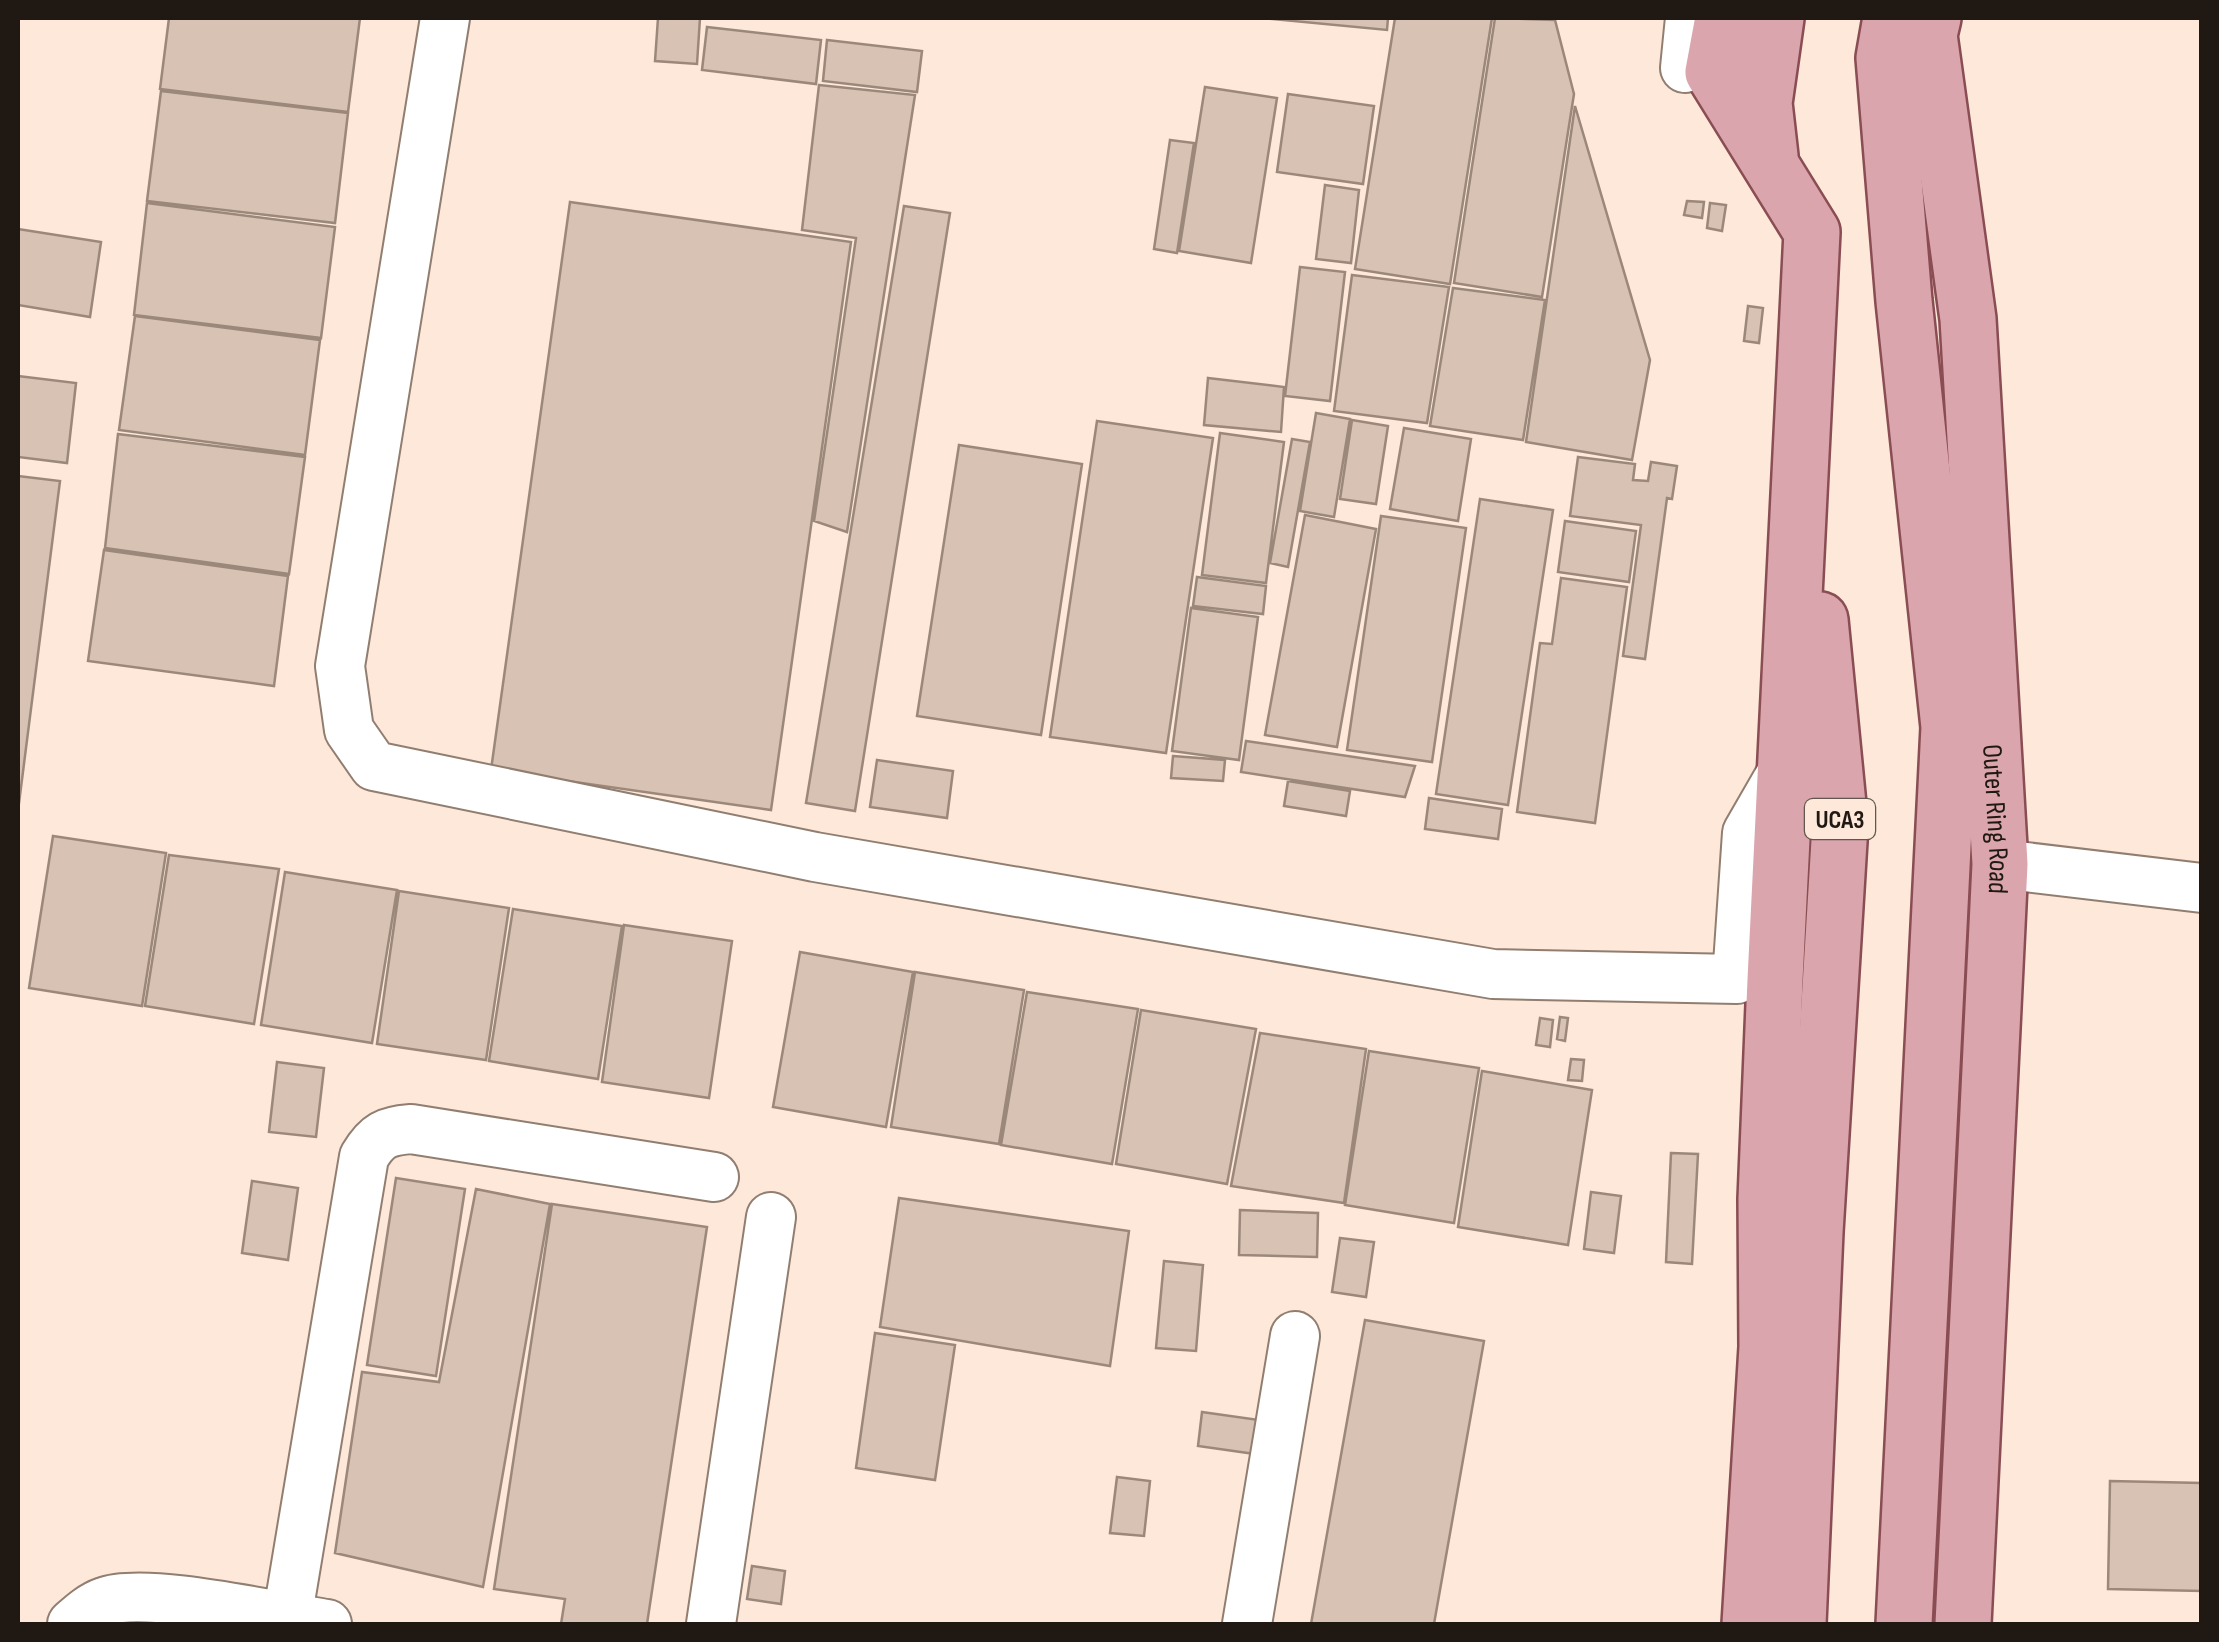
<svg xmlns="http://www.w3.org/2000/svg" width="2219" height="1642" font-family="'Sofia Sans Condensed',sans-serif">
  <style>
    .building { fill: #d7c2b3; stroke: #9c887b; stroke-width: 2.5 }
    .lines { fill: none; stroke-linecap: round; stroke-linejoin: round }
    .minor-casing { stroke: #917e70; stroke-width: 52 }
    .major-casing { stroke: #894d53; stroke-width: 60 }
    .minor { stroke: #fff; stroke-width: 48 }
    .major { stroke: #daa5ac; stroke-width: 55 }
    .labels { text-anchor: middle; stroke-width: 9; stroke-linejoin: round; paint-order: stroke }
    .shield { fill: #fde8d9; stroke: #62564e; stroke-width: 2.5 }
    .shield-label { font-size: 25px; font-weight: bold; fill: #201813 }
    .street-label { font-size: 28px; fill: #201813; stroke: #fde8d9 }
  </style>
  <rect width="100%" height="100%" fill="#fde8d9"/>
  <path class="building" d="M169,18H360L348,112L160,89Z
    M658,18H700L697,64L655,61Z
    M1261,18H1388L1387,30Z
    M1395,18H1492L1450,284L1355,269Z
    M1495,18L1555,20L1574,94L1542,297L1454,283Z
    M707,27L821,40L816,84L702,70Z
    M827,40L922,51L917,92L823,81Z
    M819,85L915,95L847,532L814,521L856,238L802,230Z
    M1205,87L1277,98L1251,263L1179,251Z
    M161,91L348,113L335,223L147,201Z
    M1288,94L1374,106L1363,184L1277,172Z
    M1575,106L1650,360L1632,460L1526,442Z
    M1170,140L1194,143L1177,253L1154,249Z
    M1325,185L1359,190L1351,263L1316,259Z
    M1687,201L1704,202L1702,218L1684,215Z
    M570,202L851,242L771,810L491,770Z
    M147,203L335,227L321,338L134,315Z
    M1710,203L1726,205L1722,231L1707,228Z
    M904,206L950,213L855,811L806,803Z
    M18,229L101,242L90,317L18,305Z
    M1300,267L1345,272L1330,401L1285,396Z
    M1352,275L1449,287L1427,423L1334,411Z
    M1453,288L1545,300L1523,440L1430,426Z
    M1748,306L1763,308L1759,343L1744,341Z
    M135,316L320,340L305,455L119,430Z
    M18,376L76,383L67,463L18,457Z
    M1208,378L1284,387L1281,432L1204,425Z
    M1316,413L1350,419L1334,517L1300,511Z
    M1352,420L1388,426L1376,504L1340,499Z
    M1097,421L1213,438L1166,753L1050,737Z
    M1404,428L1471,439L1458,521L1390,509Z
    M1220,433L1284,442L1266,583L1202,575Z
    M118,434L305,457L289,574L105,548Z
    M1292,439L1310,442L1288,567L1270,563Z
    M959,445L1082,464L1041,735L917,716Z
    M1578,457L1635,464L1633,480L1648,481L1651,462L1677,466L1672,499L1667,498L1645,659L1623,656L1641,525L1570,516Z
    M18,476L60,481L18,811Z
    M1480,499L1553,510L1508,805L1436,794Z
    M1305,515L1376,529L1337,747L1265,735Z
    M1381,516L1466,528L1432,762L1347,750Z
    M1565,521L1636,531L1629,582L1558,572Z
    M104,550L288,576L274,686L88,661Z
    M1197,577L1266,586L1263,614L1193,606Z
    M1561,578L1627,587L1595,823L1517,812L1540,643L1552,644Z
    M1191,608L1258,617L1239,760L1172,751Z
    M1246,741L1415,766L1405,797L1241,772Z
    M1173,756L1225,760L1223,781L1171,778Z
    M877,760L953,771L947,818L870,807Z
    M1288,781L1350,791L1346,816L1284,806Z
    M1429,798L1502,809L1498,839L1425,829Z
    M53,836L166,853L142,1006L29,988Z
    M169,855L279,869L254,1024L145,1006Z
    M285,872L397,890L372,1043L261,1025Z
    M399,891L509,908L486,1060L377,1044Z
    M513,909L622,926L598,1079L489,1061Z
    M624,925L732,941L709,1098L602,1082Z
    M800,952L913,972L886,1127L773,1107Z
    M915,972L1024,990L999,1144L891,1127Z
    M1027,992L1138,1009L1112,1164L1001,1145Z
    M1141,1010L1256,1029L1227,1184L1116,1164Z
    M1560,1017L1568,1018L1565,1041L1557,1039Z
    M1540,1018L1553,1020L1550,1047L1536,1045Z
    M1260,1033L1366,1049L1344,1203L1231,1186Z
    M1369,1051L1479,1068L1454,1223L1345,1205Z
    M1571,1059L1584,1060L1582,1081L1568,1080Z
    M277,1062L324,1068L316,1137L269,1132Z
    M1482,1071L1592,1090L1568,1245L1458,1227Z
    M1671,1153L1698,1154L1692,1264L1666,1262Z
    M396,1178L465,1189L436,1376L367,1365Z
    M252,1181L298,1188L288,1260L242,1253Z
    M476,1189L550,1204L483,1587L335,1553L362,1372L439,1382Z
    M1591,1192L1621,1196L1614,1253L1584,1249Z
    M899,1198L1129,1231L1110,1366L880,1327Z
    M552,1204L707,1227L647,1624H561L565,1599L494,1589Z
    M1240,1210L1318,1213L1317,1257L1239,1255Z
    M1340,1238L1374,1242L1366,1297L1332,1292Z
    M1164,1261L1203,1265L1196,1351L1156,1348Z
    M1365,1320L1484,1341L1434,1624H1311Z
    M875,1333L955,1345L935,1480L856,1468Z
    M1202,1412L1259,1420L1255,1454L1198,1446Z
    M1117,1477L1150,1481L1144,1536L1110,1533Z
    M2110,1481L2202,1483V1591L2108,1589Z
    M752,1566L785,1571L781,1604L747,1599Z"/>
  <g class="lines">
    <g class="minor-casing">
      <path id="minor" d="M445,18L340,666L349,730L374,766L815,857L1493,974L1737,979L1747,833L1785,767
        M1685,68L1690,18
        M2000,864L2202,888
        M287,1619L364,1157C377,1135 386,1131 411,1129L714,1177
        M72,1624C81,1616 92,1606 104,1602C145,1586 277,1617 327,1624
        M711,1624L771,1217
        M1247,1624L1295,1336"/>
    </g>
    <g class="major-casing">
      <g id="major">
        <path d="M1723,18L1713,72L1812,232L1775,980L1766,1199L1767,1347L1750,1624"/>
        <path d="M1891,18L1884,58L1904,301L1949,727L1904,1624"/>
        <path id="s1" d="M1933,18L1929,35L1968,319L2000,864L1963,1624"/>
        <path d="M1770,156L1764,103L1776,18"/>
        <path d="M1798,1624L1815,1232L1840,825L1820,620"/>
      </g>
    </g>
    <use href="#minor" class="minor"/>
    <use href="#major" class="major"/>
  </g>
  <g class="labels">
    <rect class="shield" x="1805" y="799" width="70" height="40" rx="8"/>
    <g class="shield-label">
      <text x="1840" y="828">UCA3</text>
    </g>
    <g class="street-label">
      <text dy="10" stroke="none"><textPath href="#s1" startOffset="805">Outer Ring Road</textPath></text>
    </g>
  </g>
  <rect width="2219" height="1642" fill="none" stroke="#201813" stroke-width="40"/>
</svg>
